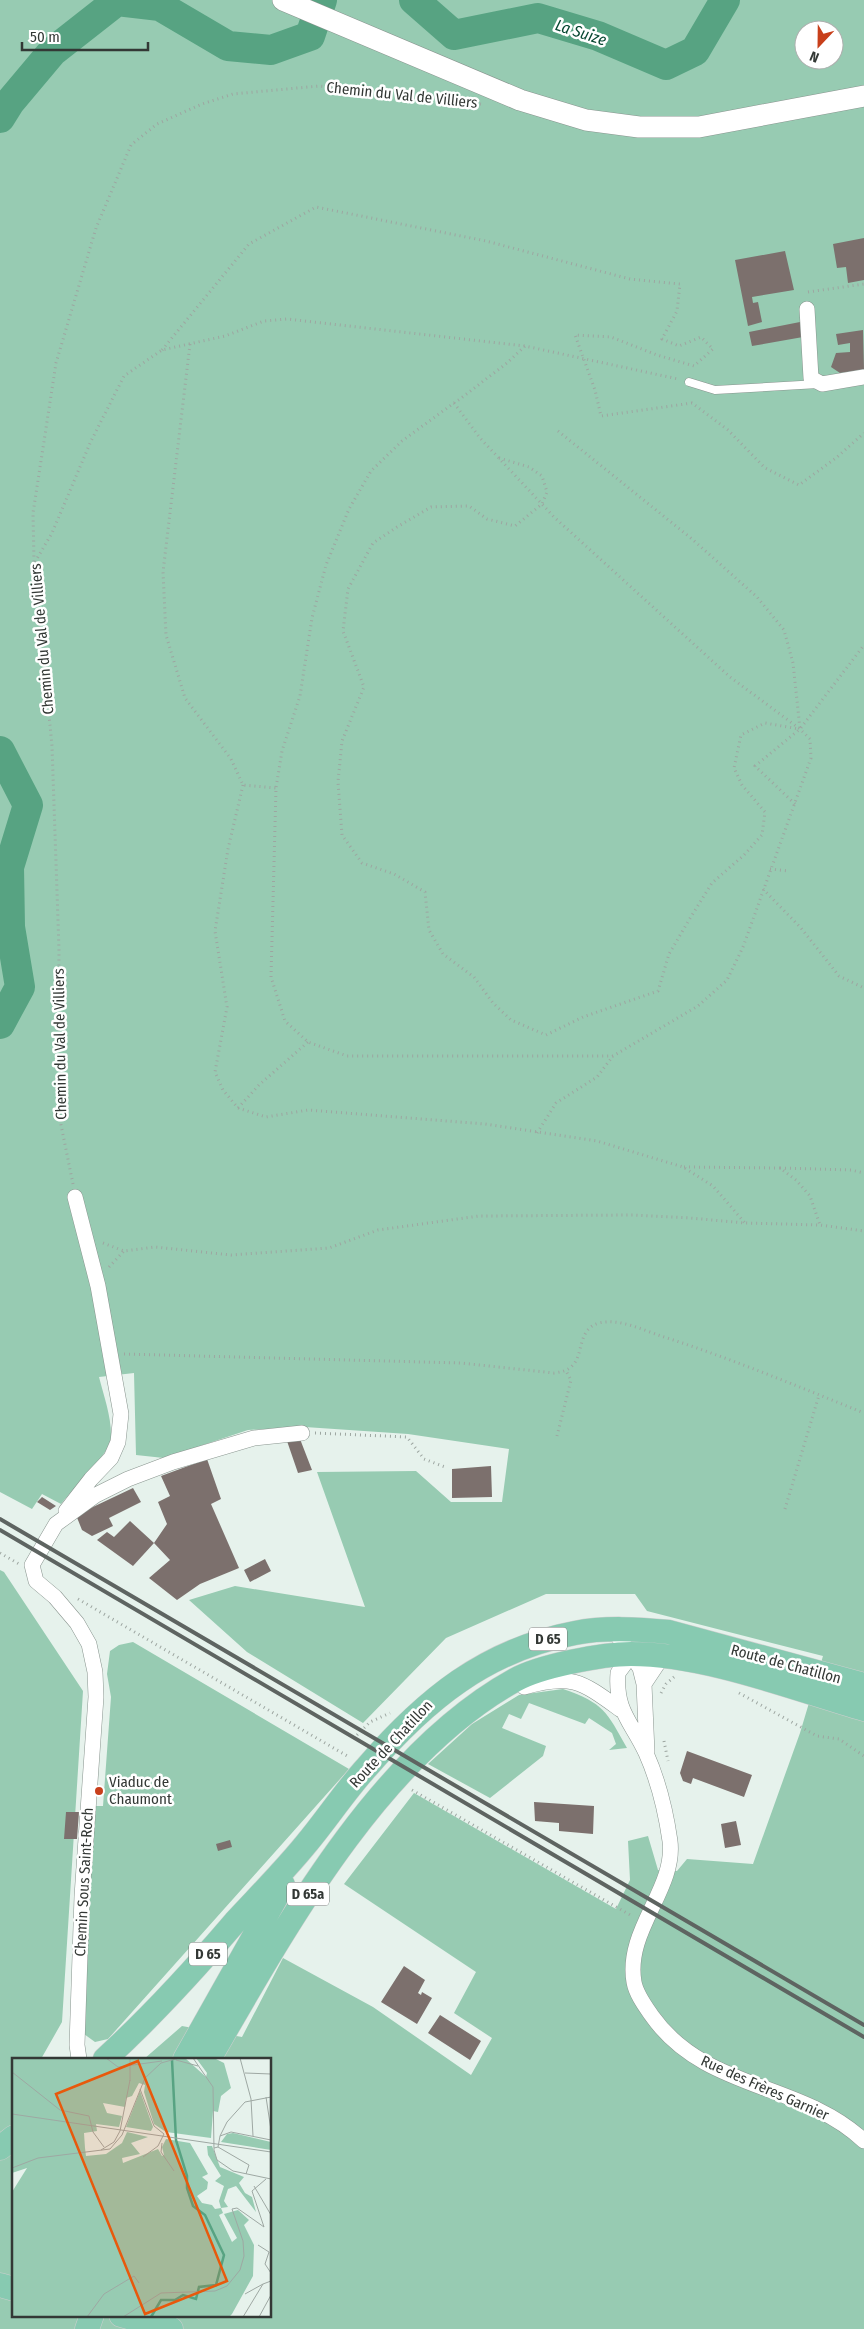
<svg xmlns="http://www.w3.org/2000/svg" width="864" height="2329" font-family="'Fira Sans Condensed',sans-serif">
  <style>
    .green { fill: #97cbb2; fill-rule: evenodd }
    .lines { fill: none; stroke-linecap: round; stroke-linejoin: round }
    .river { stroke: #57a382; stroke-width: 30 }
    .building { fill: #7c706d }
    .lane-casing { stroke: #89958f; stroke-width: 9 }
    .street-casing { stroke: #89958f; stroke-width: 16 }
    .secondary-casing { stroke: #89958f; stroke-width: 22 }
    .primary-casing { stroke: #cecfcf; stroke-width: 25 }
    .path { stroke: #9da6a1; stroke-width: 3; stroke-dasharray: 1 4; stroke-linecap: butt }
    .lane { stroke: #fff; stroke-width: 8 }
    .street { stroke: #fff; stroke-width: 15 }
    .secondary { stroke: #fff; stroke-width: 21 }
    .primary { stroke: #87cab1; stroke-width: 24 }
    .rail { stroke: #5e6461; stroke-width: 4 }
    .poi-dot { fill: #c83f1b; stroke: #fff; stroke-width: 2 }
    .labels { text-anchor: middle; stroke-width: 5; stroke-linejoin: round; paint-order: stroke }
    .shield { fill: #fff; stroke: #707472; stroke-width: 1 }
    .shield-label { font-size: 14px; font-weight: bold; fill: #333835 }
    .street-label { font-size: 15px; fill: #333835; stroke: #fff }
    .poi-label { font-size: 15px; fill: #333835; stroke: #fff; text-anchor: start }
    .water-label { font-size: 16px; font-style: italic; fill: #094933; stroke: #fff }
    .inset-river { fill: none; stroke: #57a382; stroke-width: 2.5 }
    .inset-road { fill: none; stroke: #9ea8a3; stroke-width: 1 }
    .view { fill: #e8590c; fill-opacity: 0.15; stroke: #e8590c; stroke-width: 2.5 }
    .inset-edge { fill: none; stroke: #333835; stroke-width: 2.5 }
  </style>
  <rect width="100%" height="100%" fill="#e6f2ec"/>
  <path class="green" d="M0,0H864V2329H0V1570L4,1572L83,1691L62,2022L41,2059H14V2315H270V2059H144L182,2026L242,2037L283,1958L373,2007L471,2075L492,2038L454,2013L476,1972L344,1884L414,1793L616,1909L630,1880L628,1841L648,1836L658,1870L677,1871L687,1859L753,1864L800,1733L823,1656L647,1611L635,1594H546L446,1638L363,1723L247,1652L189,1600L235,1586L365,1607L317,1472L416,1471L451,1502H502L509,1449L408,1434L305,1427L248,1430L164,1458L136,1455L134,1373L99,1377C104,1397 112,1418 111,1439C110,1453 71,1491 61,1504L42,1494L32,1509L0,1492ZM804,30H834V60H804Z
    M133,1642L349,1769L108,2039L95,2042L84,2034L94,1806H103L111,1697L107,1674L110,1651L119,1645Z
    M563,1689C604,1703 607,1712 627,1748L609,1750L616,1744L612,1733L589,1718L585,1724L529,1703L521,1719L509,1714L502,1728L546,1746L543,1756L490,1798L428,1764L472,1724L519,1695Z"/>
  <g class="lines">
    <path class="river" d="M414,0L454,35L538,18L598,36L666,65L695,51L725,0
      M0,118L10,102L52,52L117,1L160,6L228,46L271,50L310,36L322,0
      M0,751L28,805L9,867L10,927L20,987L0,1024"/>
  </g>
  <path class="building" d="M864,238V280L848,283L846,267L837,268L833,244Z
    M785,251L794,290L752,297L753,303L758,302L762,322L748,326L735,260Z
    M800,322L803,337L752,346L749,332Z
    M863,330L864,370L840,373L831,367L836,353L850,352V343L838,345L836,334Z
    M300,1439L312,1470L298,1473L287,1441Z
    M207,1459L221,1499L211,1504L239,1568L200,1584L177,1600L149,1578L170,1560L154,1543L167,1524L158,1502L170,1496L161,1476Z
    M491,1466L492,1497L452,1498V1469Z
    M133,1488L141,1502L109,1518L113,1526L92,1536L82,1530L76,1515Z
    M42,1497L56,1506L50,1510L37,1502Z
    M130,1521L154,1543L133,1566L97,1540L107,1532L114,1537Z
    M265,1559L271,1571L250,1582L244,1570Z
    M687,1751L752,1775L744,1797L693,1778L691,1784L683,1781L680,1773Z
    M534,1802L594,1806L593,1834L559,1831V1823L535,1821Z
    M66,1812H79L77,1839H64Z
    M736,1821L741,1845L725,1848L721,1824Z
    M230,1840L232,1847L218,1851L216,1844Z
    M404,1966L425,1980L418,1993L421,1995L422,1992L432,1998L417,2024L381,2002Z
    M440,2015L481,2041L470,2060L428,2033Z"/>
  <g class="lines">
    <g class="lane-casing">
      <path id="lane" d="M689,382L715,390L818,384"/>
    </g>
    <g class="street-casing">
      <path id="street" d="M807,309L811,378L822,384L864,377
        M66,1511L91,1479L111,1458L118,1442L121,1414L98,1286L75,1197
        M613,1629L640,1668L644,1684L647,1752
        M635,1650L618,1673C615,1712 632,1722 646,1753C658,1780 666,1813 670,1841C676,1889 625,1930 634,1982C636,1994 645,2006 652,2016C705,2091 802,2082 864,2141
        M644,1684L662,1657
        M524,1687C572,1673 582,1682 621,1710
        M79,2059L77,2045L82,1896L96,1697L95,1672L89,1644L77,1623L55,1597L36,1581L32,1565L56,1524L96,1495L128,1479L173,1462L254,1438L302,1433"/>
    </g>
    <g class="secondary-casing">
      <path id="secondary" d="M283,0L520,100L586,120L639,127H699L864,96"/>
    </g>
    <g class="primary-casing">
      <path id="primary" d="M105,2059C152,2016 194,1970 235,1922C259,1896 284,1871 306,1844C327,1819 345,1791 367,1767C425,1700 485,1650 575,1633C605,1627 638,1629 669,1632L864,1685
        M185,2059L283,1885
        M209,2059C284,1929 379,1755 515,1680C540,1666 602,1654 631,1654C705,1654 792,1688 864,1709
        M0,2148L14,2137
        M0,2285L14,2289
        M121,2315L171,2329
        M87,2329L92,2315"/>
    </g>
    <path class="path" d="M808,292L864,284
      M190,344L163,572L166,635L185,698L231,759L243,785L276,788
      M162,350L249,244L316,207L486,241L630,279L680,284L677,311L662,339L679,346L701,337L713,349L694,366L657,355L611,337L575,335L595,390L601,416L692,403L728,430L765,468L799,485L836,458L864,433
      M454,403L480,438L554,517L730,677L800,729L810,739L811,758L743,947L727,980L698,1006L613,1056H347L308,1042L285,1021L271,977L276,788L282,751L300,696L312,618L326,565L349,509L371,471L402,441L454,403L460,399L507,363L525,346
      M558,431L692,539L757,597L784,630L793,663L800,729
      M499,458L529,467L542,476L547,492L542,504L515,526L487,519L469,506L431,507L397,527L373,543L348,589L343,631L364,687L342,741L338,782L342,835L362,863L394,874L425,892L429,930L443,954L474,977L493,1003L511,1020L546,1035L583,1017L658,991L669,954L689,920L712,883L744,855L762,835L765,812L742,785L734,768L741,735L765,723L799,729
      M35,562L52,533L91,441L124,376L162,350L225,336L264,321L287,319L525,346L678,379
      M243,785L228,849L215,931L227,1007L215,1072L223,1090L238,1108L266,1117L308,1110L485,1124L597,1141L683,1167L713,1186L745,1223
      M795,804L755,766L800,729L864,645
      M770,869L789,871
      M763,889L801,928L839,976L864,988
      M238,1108L259,1085L308,1042
      M537,1133L556,1103L597,1077L613,1056
      M684,1167L780,1168L796,1180L810,1196L820,1225
      M780,1168L851,1170L864,1173
      M73,1184L58,1110L59,950L52,746L34,562L33,513L56,363L96,228L131,145L157,124L202,104L233,94L319,86L392,92L481,104
      M103,1243L124,1251L155,1247L231,1255L329,1248L378,1230L479,1216L633,1215L690,1218L745,1223L820,1225L864,1231
      M109,1267L124,1251
      M124,1354L461,1363L554,1373C561,1372 567,1371 572,1366C584,1355 577,1329 599,1323C619,1318 643,1330 661,1336C730,1358 797,1386 864,1413
      M315,1433L407,1437L424,1459L445,1467
      M557,1436L571,1380L566,1371
      M785,1509L819,1395
      M0,1553L19,1564
      M78,1599L349,1757
      M661,1693L666,1684L674,1677
      M739,1693L817,1736L839,1739L864,1756
      M357,1735L370,1722L390,1713
      M664,1741L668,1761
      M412,1790L632,1916"/>
    <use href="#lane" class="lane"/>
    <use href="#street" class="street"/>
    <use href="#secondary" class="secondary"/>
    <use href="#primary" class="primary"/>
    <path class="rail" d="M0,1519L864,2025
      M0,1530L864,2037"/>
  </g>
  <circle class="poi-dot" cx="99" cy="1791" r="5"/>
  <g class="labels">
    <g class="shield">
      <rect x="529" y="1627.5" width="38" height="23" rx="4"/>
      <rect x="287" y="1882.5" width="42" height="23" rx="4"/>
      <rect x="189" y="1942.5" width="38" height="23" rx="4"/>
    </g>
    <g class="shield-label">
      <text x="548" y="1644">D 65</text>
      <text x="308" y="1899">D 65a</text>
      <text x="208" y="1959">D 65</text>
    </g>
    <g class="street-label">
      <text transform="translate(402 95) rotate(6)" y="5">Chemin du Val de Villiers</text>
      <text transform="translate(42 639) rotate(-95)" y="5">Chemin du Val de Villiers</text>
      <text transform="translate(60 1044) rotate(-91)" y="5">Chemin du Val de Villiers</text>
      <text transform="translate(786 1664) rotate(15)" y="5">Route de Chatillon</text>
      <text transform="translate(391 1744) rotate(-47)" y="5">Route de Chatillon</text>
      <text transform="translate(84 1882) rotate(-87)" y="5">Chemin Sous Saint-Roch</text>
      <text transform="translate(765 2088) rotate(24)" y="5">Rue des Frères Garnier</text>
    </g>
    <g class="poi-label">
      <text x="109" y="1787">Viaduc de<tspan x="109" dy="17">Chaumont</tspan></text>
    </g>
    <g class="water-label">
      <text transform="translate(581 32) rotate(18)" y="6">La Suize</text>
    </g>
  </g>
  <g transform="translate(12 2058)">
    <rect width="259" height="259" fill="#e6f2ec"/>
    <path d="M0,0H173L194,19L195,15L184,0H202L212,5L219,30L209,38L206,54L201,53L199,80L154,74L142,66L132,34L133,27L127,25L120,38L114,40L113,49L91,45L95,55L110,58L107,69L84,66L85,73L72,75L73,90L74,98L94,96L110,85L115,74L136,79L119,85L128,96L110,100L111,105L146,91L150,98L152,97L150,89L154,81L178,85L196,116L190,119L196,124L195,131L185,138L190,145L200,147L203,151L209,150L207,143L212,128L203,123L209,118L196,97L195,88H200L208,109L232,119L227,125L233,135L240,139L244,154L224,128L216,131L212,143L216,149L209,150L211,155L207,157L220,184L225,180L212,156L226,152L237,162L232,167L242,187L241,218L220,256L217,259H0V134L15,110L0,115ZM128,33L141,69L139,73L114,69ZM221,75L259,84V92L209,84L215,76Z" fill="#97cbb2"/>
    <path class="inset-river" d="M139,259L149,242H163L171,237L184,241L187,229L204,227L212,197L193,157L181,148L175,130V118L164,82L160,2"/>
    <path class="inset-road" d="M94,0L106,9L150,3M118,0V23M181,0L201,29L202,92L205,102L221,113L259,121M228,0L239,41L241,78M164,2L186,8M0,14L48,52L77,58L81,74L92,89M233,15L259,16M128,31L142,68L152,76L146,88L131,99M254,39L259,72M0,56L259,94M208,78L215,64L233,44L259,39M150,85L149,94L162,113M206,89L237,107L234,116M202,90L206,89L208,78L219,74L259,82M89,92L102,84L108,73L118,22M0,110L26,100L98,91L110,77L133,20L149,5L167,0M242,128L259,157M246,187L257,194L253,206L259,215M233,236L251,226M75,259L92,236L122,218L127,225M111,259L149,235L203,233L215,228L228,212L232,198L231,183L220,151L225,150L252,169L240,133L254,121M231,259L251,226L259,223M247,259L259,237"/>
    <path class="view" d="M126,3L215,223L133,256L44,36Z"/>
    <rect width="259" height="259" class="inset-edge"/>
  </g>
  <g transform="translate(819 45) rotate(202)"><circle r="24" fill="#ffffff" stroke="#adafae"/>
  <path d="M0-4L9 19L0 12L-9 19Z" fill="#c83f1b"/>
  <text y="-8" font-size="14" font-weight="bold" text-anchor="middle" fill="#333835">N</text>
  </g>
  <path d="M22 42v8h126v-8" fill="none" stroke="#333835" stroke-width="2.5"/>
  <text x="30" y="42" font-size="15" fill="#333835" stroke="#ffffff" stroke-width="4" paint-order="stroke">50 m</text>
</svg>
